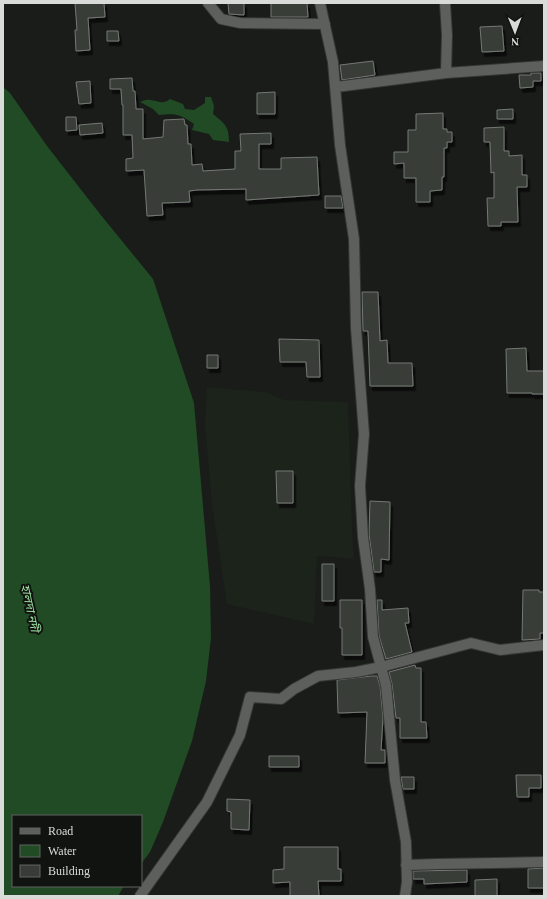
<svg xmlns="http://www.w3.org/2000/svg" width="547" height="899" font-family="'Times New Roman','Noto Sans Bengali',serif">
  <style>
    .built { fill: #1b231b }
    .water { fill: #204b24 }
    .building { fill: #383c38; stroke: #757975; filter: url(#shadow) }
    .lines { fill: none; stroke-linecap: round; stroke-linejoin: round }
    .minor-casing { stroke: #343734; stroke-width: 12 }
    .minor { stroke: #5d5f5d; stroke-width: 10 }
    .labels { text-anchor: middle; stroke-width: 4; stroke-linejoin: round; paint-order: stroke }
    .water-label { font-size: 12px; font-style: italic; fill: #9bde9e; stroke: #101310 }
  </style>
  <defs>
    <filter id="shadow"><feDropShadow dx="2.5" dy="4.5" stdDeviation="0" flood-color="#0009"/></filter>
  </defs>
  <rect width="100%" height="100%" fill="#191c19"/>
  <path class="built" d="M207,387L265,392L284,400L348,402L352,528L354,559L317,556L314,624L227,604L212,505L205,424Z"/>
  <path class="water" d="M3,87L10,93L47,146L100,214L153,279L194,403L210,586L211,638L206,681L192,741L163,822L150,852L141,864V816H13V886H124L118,896H3Z
    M205,97H211L214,106L213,114C225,124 229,126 229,142L213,140L209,134L192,130L194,124C180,114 176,113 159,115L153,109L140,102C143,101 147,99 150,100C159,101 163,105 170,99L183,104L185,109L194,110L205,103Z"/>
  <path class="building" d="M75,3H104L105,17L88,18L90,50L76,51L75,30H77Z
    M228,3H244V15L229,14Z
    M271,3H307L308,17H271Z
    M502,26L504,51L482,52L480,27Z
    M107,31H118L119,41H107Z
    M373,61L375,75L342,80L340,65Z
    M531,73H541V81H533V87L520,88L519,75H531Z
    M132,78L133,91H135L136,109H143V139L163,137L164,120L184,119L185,125H187L188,144H191L192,165L202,164L203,171L235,169V151H241L240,134L271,133V144H259V169H281V158L317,157L319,195L246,200V189L197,190L189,191L190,202L162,203L163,215L147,216L144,170L126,171V159L133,158L132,135H123V105H122L121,89H110V79Z
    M90,81L91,103L79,104L76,82Z
    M275,92V114H257V93Z
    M513,109V119H497V110Z
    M443,113V129H447V132H452V142H447V148H444V177H442V190L430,191V202H416V178H404V163L394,164V152H408V130H416V114Z
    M66,117H76L77,130L66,131Z
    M102,123L103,133L80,135L79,125Z
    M504,127V151H509V156L522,155V175H527V187H517L518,222H501V226H488L487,198H494V172L491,173L490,142H484V128Z
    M325,196H341L343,208H325Z
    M362,292H378L380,341L387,340L388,363H412L413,386H370L368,331H363Z
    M279,339L319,340L320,377H307L306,362H280Z
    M526,348L527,371H544V394H532V393H507L506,349Z
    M207,355H218V368H207Z
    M276,471H293V503H277Z
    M370,501L390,502L389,560L381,559V572H374L369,534Z
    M322,564H334V601H322Z
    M523,590H539V592H544V633H540V639L522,640Z
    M340,600H362V655H342V628H340Z
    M377,600H382V610L408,608L409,623H405L412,652L386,659L379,636Z
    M415,665L416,668H421V722H426L427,738H400V718H396L392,684L389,672Z
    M371,676H377L380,686L383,718L381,750H385V763H365L367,712L338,713L337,680Z
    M269,756H299V767H269Z
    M516,775H541V788H529V797H517Z
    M401,777H414V789H403Z
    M227,799L250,800L249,830L231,829V812L227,811Z
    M284,847H338V869H341V881H318L319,896H290V882L273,883V870L284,869Z
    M544,868V888H528V869Z
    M467,870V882L424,884V879H413V871Z
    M497,879V896H475V880Z"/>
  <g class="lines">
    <g class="minor-casing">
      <path id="minor" d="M208,3L221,19L240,23L325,24
        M320,3L333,62L340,145L354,239L356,328L364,434L360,486L363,537L370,589L373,637L386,685L395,780L406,842L407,882L405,896
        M445,3L447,35L446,73
        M336,87L446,73L544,66
        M406,865L436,864L544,862
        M140,896L207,802L240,735L250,697L281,699L294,689L318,676L356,672L381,667L471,643L500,650L544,645"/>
    </g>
    <use href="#minor" class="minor"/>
  </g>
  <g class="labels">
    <g class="water-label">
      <text transform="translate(30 608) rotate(78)" y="4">হালদা নদী</text>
    </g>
  </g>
  <rect width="547" height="899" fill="none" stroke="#d8dbd8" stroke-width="8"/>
  <rect x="12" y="815" width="130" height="72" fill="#101310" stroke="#606360"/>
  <rect x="20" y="828" width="20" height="6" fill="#5d5f5d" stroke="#606360"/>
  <text x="48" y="835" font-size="12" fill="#d8dbd8">Road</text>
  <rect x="20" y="845" width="20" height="12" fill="#204b24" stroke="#606360"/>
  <text x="48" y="855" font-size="12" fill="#d8dbd8">Water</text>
  <rect x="20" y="865" width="20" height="12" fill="#383c38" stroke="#606360"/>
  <text x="48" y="875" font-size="12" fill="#d8dbd8">Building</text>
  <g transform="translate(515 32) rotate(179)" stroke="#101310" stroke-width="3" paint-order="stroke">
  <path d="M0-3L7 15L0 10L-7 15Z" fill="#d8dbd8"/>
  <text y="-6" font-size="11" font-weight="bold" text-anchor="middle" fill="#d8dbd8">N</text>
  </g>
</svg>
